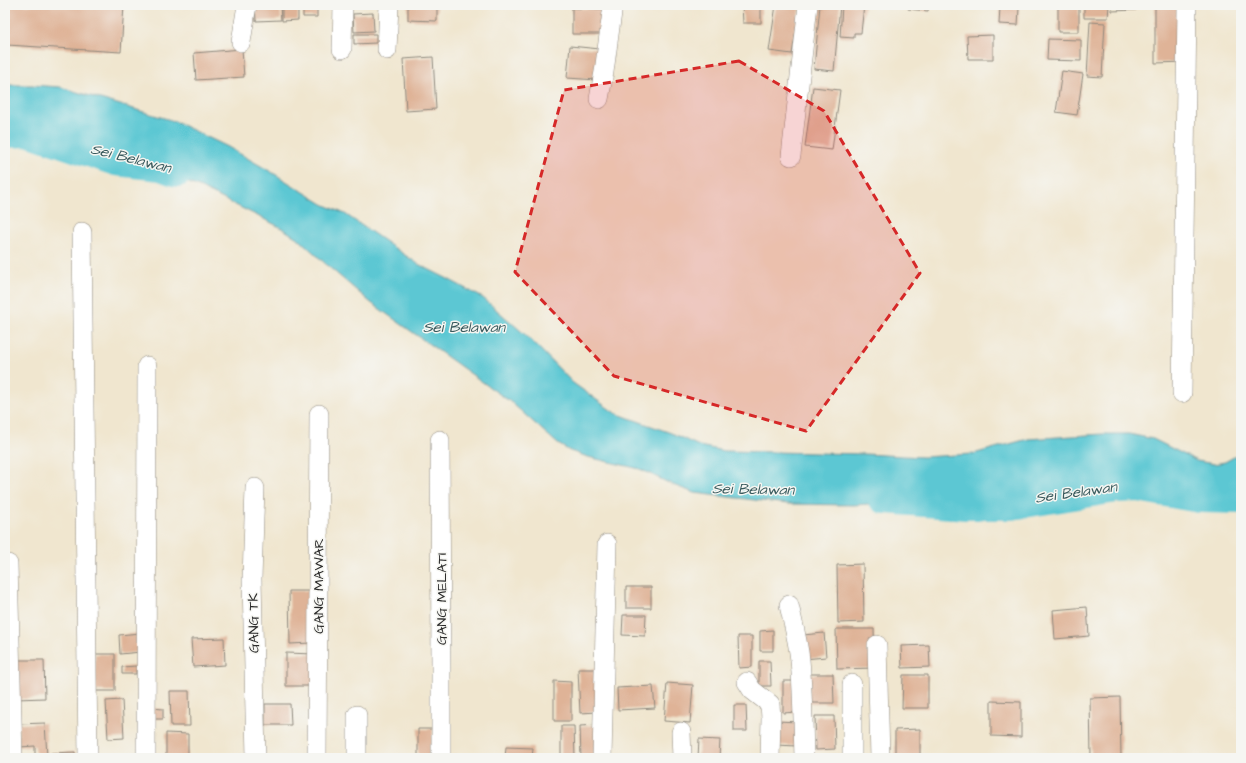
<svg xmlns="http://www.w3.org/2000/svg" width="1246" height="763" font-family="'Architects Daughter',sans-serif">
  <style>
    .water { fill: #5bc7d3; stroke: #43797f }
    .lines { fill: none; stroke-linecap: round; stroke-linejoin: round }
    .river { stroke: #5bc7d3; stroke-width: 36 }
    .building { fill: #dfb397 }
    .minor-casing { stroke: #8e887d; stroke-width: 20 }
    .path { stroke: #8e887d; stroke-width: 2.5; stroke-dasharray: 1 3; stroke-linecap: butt }
    .minor { stroke: #fff; stroke-width: 19 }
    .marked { fill: #d62828; fill-opacity: 0.2; stroke: #d62828; stroke-width: 3; stroke-dasharray: 8 5; stroke-linejoin: round }
    .labels { text-anchor: middle; stroke-width: 3; stroke-linejoin: round; paint-order: stroke }
    .street-label { font-size: 14px; fill: #2b2b2b; stroke: #f6f6f2 }
    .water-label { font-size: 15px; font-style: italic; fill: #395a5d; stroke: #f6f6f2 }
  </style>
  <rect width="100%" height="100%" fill="#f6f6f2"/>
  <filter id="ink" filterUnits="userSpaceOnUse"><feTurbulence type="fractalNoise" baseFrequency=".025" numOctaves="2"/><feDisplacementMap in="SourceGraphic" scale="8" xChannelSelector="R" yChannelSelector="G"/><feConvolveMatrix kernelMatrix="1 2 1 2 8 2 1 2 1" color-interpolation-filters="sRGB"/></filter>
  <filter id="wash" filterUnits="userSpaceOnUse"><feTurbulence type="fractalNoise" baseFrequency=".012" numOctaves="4" result="noise"/><feDisplacementMap in="SourceGraphic" scale="16" xChannelSelector="R" yChannelSelector="G"/><feGaussianBlur stdDeviation="0.9" result="paint"/><feColorMatrix in="noise" values="0 0 0 0 0 0 0 0 0 0 0 0 0 0 0 0 0 1.4 0 .05"/><feComposite in="paint" operator="in"/></filter>
  <g filter="url(#wash)">
    <rect width="100%" height="100%" fill="#f0e6cf"/>
    <path class="water" d="M5,85H32L60,87L174,121L228,147L273,173L323,204L345,214L418,264L446,278L483,298L529,338L573,383L615,413L671,433L699,446L724,451L864,454L923,457L973,454L1028,439L1103,434H1129L1153,439L1197,461L1214,464L1225,462L1241,453V486L1218,490L1106,489L1065,494L917,501L853,505L788,504L695,493L673,485L640,469L588,457L570,451L558,444L512,403L370,302L328,266L299,239L280,227L199,187L143,165L77,141L37,137H5Z"/>
    <g class="lines">
      <path class="river" d="M5,130L31,129L116,158L161,163L177,169
        M885,496L966,502H1011L1116,485L1138,484L1200,495L1241,496"/>
    </g>
    <g id="blocks">
      <path class="building" d="M9,5H124L121,52L7,45Z
        M255,5H280L281,20L256,21Z
        M282,5H298V20L282,21Z
        M303,5H317V17H303Z
        M408,5H437V21L408,20Z
        M742,5H761V23H743Z
        M776,5H800L792,54L769,51Z
        M820,5H840L834,71L814,69Z
        M842,5H864L861,33H854V38L840,37Z
        M908,5H929L928,11L908,9Z
        M1058,5H1079V32H1058Z
        M1084,5H1109L1108,18H1084Z
        M1112,5H1136V10L1112,11Z
        M1155,5H1186V62L1155,63Z
        M1000,7L1019,8L1018,25L999,24Z
        M572,8L603,9V34H572Z
        M373,13L374,31L354,32L353,14Z
        M1090,22L1105,23L1102,77L1087,76Z
        M354,34H376V43L354,44Z
        M993,35V59H968L967,36Z
        M1048,39L1081,40V61L1047,60Z
        M570,46L600,49L597,80L567,78Z
        M242,49L244,77L196,80L194,53Z
        M433,57L436,109L406,111L403,59Z
        M1062,71L1083,74L1077,115L1056,112Z
        M813,87L840,90L832,150L805,147Z
        M863,564L864,622L838,623L837,565Z
        M626,587H651V608H626Z
        M289,591H311V643L290,644Z
        M1087,607L1089,636L1055,639L1053,610Z
        M623,615H646L645,636L622,635Z
        M836,629H874L875,668L837,669Z
        M773,630V651H760V631Z
        M140,633L141,652L120,654L119,635Z
        M824,633L826,657L804,659L803,635Z
        M738,636H752V667L739,668Z
        M224,638L225,665L193,667L191,639Z
        M929,645L930,667L902,668L901,646Z
        M286,653L314,654V686H286Z
        M95,654H115V691H95Z
        M16,660H44L45,698L16,699Z
        M759,661H770L771,686H759Z
        M136,666V674H122V667Z
        M578,669H595L598,712L580,713Z
        M808,674H833L834,703H808Z
        M903,675H928V708H902Z
        M554,681L571,682V721H554Z
        M783,681H796V712L783,713Z
        M667,683L693,685L690,723L664,721Z
        M653,686L655,708L618,710L617,688Z
        M170,691H189L190,726H171Z
        M1120,697L1121,758H1091L1090,698Z
        M122,700L124,738L108,739L106,701Z
        M991,701L1021,702V737L991,736Z
        M265,704H290L291,725H265Z
        M734,705H746L747,731H734Z
        M152,708L163,709V719H152Z
        M815,716H834L835,749L816,750Z
        M777,721L798,722L797,746L776,745Z
        M45,723L47,757H35V746L19,747L18,724Z
        M598,725L599,758H581L580,726Z
        M561,726H574L575,758H561Z
        M418,729H433V758H418Z
        M920,729V758H895V730Z
        M166,733L188,734V758H166Z
        M699,739L720,740L719,758H698Z
        M506,747L533,748L532,758H505Z
        M75,752V758H51V753Z
        M454,755H487V758H454Z"/>
    </g>
  </g>
  <g filter="url(#ink)">
    <use href="#blocks" fill-opacity="0" stroke="#8e887d" stroke-width="1"/>
    <g class="lines">
      <g class="minor-casing">
        <path id="minor" d="M241,42L247,5
          M342,49L343,5
          M387,50L389,5
          M599,99L604,72L613,5
          M791,156L808,5
          M82,232L88,758
          M1182,393L1187,5
          M440,440L441,669V758
          M255,488L252,579L256,758
          M8,564L13,758
          M789,605C793,623 798,641 800,660C803,692 803,725 804,758
          M877,645L880,758
          M747,682L752,690L770,704L771,718L770,758
          M681,732L682,758
          M146,758L147,366
          M317,758L319,414
          M357,758V715
          M602,758L607,544
          M852,758V684"/>
      </g>
      <path class="path" d="M1020,758V751"/>
      <use href="#minor" class="minor"/>
    </g>
  </g>
  <path class="marked" d="M739,61L824,111L920,273L806,431L614,376L515,272L564,90Z"/>
  <g class="labels">
    <g class="street-label">
      <text transform="translate(318 586) rotate(-90)" y="5">GANG MAWAR</text>
      <text transform="translate(441 599) rotate(-90)" y="5">GANG MELATI</text>
      <text transform="translate(253 623) rotate(-91)" y="5">GANG TK</text>
    </g>
    <g class="water-label">
      <text transform="translate(131 158) rotate(14)" y="5">Sei Belawan</text>
      <text x="464" y="332">Sei Belawan</text>
      <text transform="translate(753 489) rotate(1)" y="5">Sei Belawan</text>
      <text transform="translate(1076 492) rotate(-8)" y="5">Sei Belawan</text>
    </g>
  </g>
  <rect width="1246" height="763" fill="none" stroke="#f6f6f2" stroke-width="20"/>
</svg>
